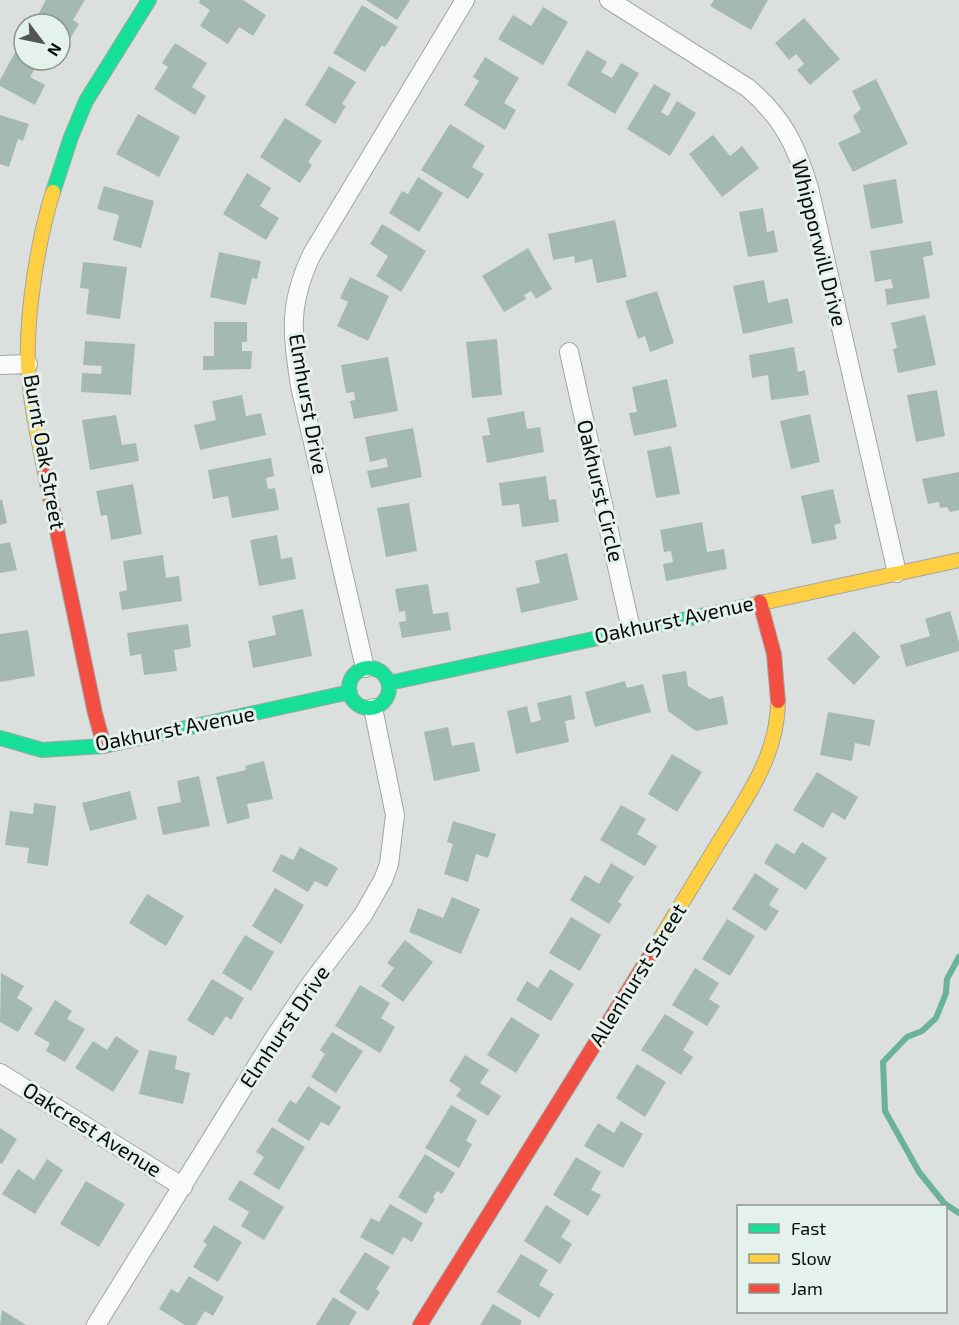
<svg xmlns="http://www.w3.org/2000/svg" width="959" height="1325" font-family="'Exo 2',sans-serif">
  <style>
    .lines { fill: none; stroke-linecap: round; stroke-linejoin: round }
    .stream { stroke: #6ab298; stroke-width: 6 }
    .building { fill: #a4b9b1 }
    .street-casing { stroke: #a2a6a4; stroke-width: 20 }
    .fast-casing { stroke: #a2a6a4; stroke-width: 16 }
    .slow-casing { stroke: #a2a6a4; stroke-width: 16 }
    .jam-casing { stroke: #a2a6a4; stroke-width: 16 }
    .street { stroke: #fafafa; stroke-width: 18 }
    .fast { stroke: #16e098; stroke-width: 14 }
    .slow { stroke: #ffcf43; stroke-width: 14 }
    .jam { stroke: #f24e42; stroke-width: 14 }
    .labels { text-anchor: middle; stroke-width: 6; stroke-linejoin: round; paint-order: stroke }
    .street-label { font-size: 21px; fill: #090c0b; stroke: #e5f1eb }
  </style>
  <rect width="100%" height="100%" fill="#dbe0de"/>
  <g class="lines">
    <path class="stream" d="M959,957L947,979L946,993L936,1018L922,1031L907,1037L883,1062L885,1111L919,1172L944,1203L959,1213"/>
  </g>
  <path class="building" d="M46,0H85L73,20L79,24L70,39L60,33V24H46L36,18Z
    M200,0H243L266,15L253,36L239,27L228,44L200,26L210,10L199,3Z
    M366,0H410L397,20Z
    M714,0H768L751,30L710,6Z
    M362,5L398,27L385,47L382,45L365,72L333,53Z
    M543,7L568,22L543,65L498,39L513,15L531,26Z
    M804,18L840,59L810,85L797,70L804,64L796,54L789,60L775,43Z
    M24,36V60H48L42,70L36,67L30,77L45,85L35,105L0,86V80Z
    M175,43L207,63L192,87L206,96L195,115L154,89L168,67L162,63Z
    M587,50L607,62L601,72L612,78L621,63L639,73L615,114L567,85Z
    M485,57L519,78L504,103L516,110L505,130L464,105L479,81L473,77Z
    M329,66L356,82L342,104L346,106L335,124L305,105Z
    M876,79L908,144L853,172L838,143L861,132L853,116L861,109L852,91Z
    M654,84L671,94L661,112L668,116L677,101L696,113L670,156L627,129Z
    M138,114L180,137L159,177L116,154Z
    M0,115L29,124L23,141L18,139L9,167L0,164Z
    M285,118L322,141L308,162L312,165L300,183L260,157Z
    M450,124L485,146L472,167L484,174L468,199L421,170Z
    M713,135L730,156L742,146L759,168L722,197L689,154Z
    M247,173L271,188L260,206L279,218L266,240L223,214Z
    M418,177L443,193L419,232L389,213L402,191L408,194Z
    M896,179L903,223L871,229L863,185Z
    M104,186L154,201L141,248L113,240L119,215L97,209Z
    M763,208L767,232L774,230L778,252L748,257L739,212Z
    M615,220L627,277L597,283L592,259L575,263L574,256L553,260L548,234Z
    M382,224L426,251L401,292L376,276L388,256L370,244Z
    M931,241L933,255L923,257L930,298L887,305L885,289L893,288L891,279L875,282L870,251Z
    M528,248L552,289L536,299L531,291L524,295L526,299L504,312L482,276Z
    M219,252L261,261L257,279L252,278L246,305L210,297Z
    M83,262L127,267L120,319L86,314L89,289L80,288Z
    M350,277L389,296L368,341L337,326L348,302L340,298Z
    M764,280L768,303L788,298L793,323L743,334L733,286Z
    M657,291L674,343L650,352L645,336L638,339L625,301Z
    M925,315L936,365L898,373L893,349L897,348L891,323Z
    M214,322H247V342H242V351H252L251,369L203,370V356H214Z
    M497,339L502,395L472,398L466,342Z
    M85,341L135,344L131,395L81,392L82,373L101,374L102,366L83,365Z
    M794,347L798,372L805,370L809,395L771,400L768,375L752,378L749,355Z
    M388,357L398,411L354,419L350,401L355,400L354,392L346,393L341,365Z
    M667,379L677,427L634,436L629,413L637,412L632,387Z
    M937,390L945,436L916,442L907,395Z
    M242,395L246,416L261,413L266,435L200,450L194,425L216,420L212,401Z
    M524,411L527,429L540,427L544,452L487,463L482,436L490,435L487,418Z
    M810,414L820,462L791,469L780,421Z
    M116,415L122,445L136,443L139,461L90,470L82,420Z
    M413,428L422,477L371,488L367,471L388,467L386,458L370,462L365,437Z
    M671,446L680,494L656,498L647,451Z
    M271,458L274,476L266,478L268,489L275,488L279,510L232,518L228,496L213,499L208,470Z
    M959,472V510L950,512L947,507L940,508L939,502L928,504L922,479Z
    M546,476L549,500L556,499L559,522L522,527L519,504L502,506L499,483Z
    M133,484L142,534L111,540L107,515L101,516L96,491Z
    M833,489L841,523L834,525L837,539L812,544L801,496Z
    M2,499L7,523L0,525V500Z
    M409,503L417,551L386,557L377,508Z
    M702,522L707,552L724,549L727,569L666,581L663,564L673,562L671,551L664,552L660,530Z
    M277,535L281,559L292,557L296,579L259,586L250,540Z
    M10,542L17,570L0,573V544Z
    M567,553L578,600L521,613L516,588L540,583L535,561Z
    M163,555L166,578L179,576L182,601L122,610L119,592L127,590L123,561Z
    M428,584L433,614L448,612L451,630L402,638L399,622L406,621L405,611L399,612L395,589Z
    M303,609L312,656L253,668L248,641L276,635L272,616Z
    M950,611L959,642V651L906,667L900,645L930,636L925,619Z
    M188,624L191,647L174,650L177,671L144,675L141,654L130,656L127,633Z
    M28,630L35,676L0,682V634Z
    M854,631L880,657L854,685L827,659Z
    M686,671L688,686L709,699L723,696L728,724L696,731L668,711L662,675Z
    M625,681L627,688L643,684L651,712L595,727L585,692Z
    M571,695L575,719L565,721L569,742L516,754L507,711L527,706L531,723L541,720L537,703Z
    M828,712L875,720L870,746L855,743L852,761L820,755Z
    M448,727L452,746L474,742L480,771L434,781L424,732Z
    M672,754L702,772L677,812L648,794Z
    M264,761L273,799L247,804L250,818L227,824L216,777L246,770L245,766Z
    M817,772L858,797L845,820L832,812L823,828L793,810Z
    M199,776L210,826L163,835L157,807L181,802L177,781Z
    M130,791L137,819L90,831L82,803Z
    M34,803L56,806L48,866L27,863L29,848L5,845L10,811L33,814Z
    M621,805L646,819L637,834L657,846L645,866L600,840Z
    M453,821L496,834L488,858L476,854L468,882L444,874L453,844L447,842Z
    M802,842L827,858L806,890L764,863L776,843L794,854Z
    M300,847L338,868L327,887L315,881L308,892L272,871L281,854L293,860Z
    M611,863L634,877L618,902L622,904L609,924L570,900L585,875L599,884Z
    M755,873L779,889L769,905L779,911L766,931L732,909Z
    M275,888L304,905L281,944L252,926Z
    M147,894L184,916L166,946L129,923Z
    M452,897L480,909L461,954L409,932L418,908L443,918Z
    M571,917L601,935L580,971L549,953Z
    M727,919L755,936L730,976L702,959Z
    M245,935L274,952L251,991L222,973Z
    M405,940L433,962L403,1002L381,986L394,968L387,963Z
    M695,968L719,983L709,999L720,1006L707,1026L672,1005Z
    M550,969L574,984L551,1021L516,1000L527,981L538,988Z
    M1,973L24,986L17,998L33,1008L18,1032L0,1022Z
    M212,979L244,998L231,1020L226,1016L213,1036L187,1020Z
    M360,985L390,1003L381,1018L395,1027L380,1053L335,1026Z
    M55,1000L72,1011L67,1019L85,1029L65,1062L46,1051L50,1043L34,1034Z
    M665,1014L694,1032L683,1050L693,1057L681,1075L641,1050Z
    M511,1017L540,1035L516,1073L487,1055Z
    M332,1032L363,1051L336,1093L311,1077L325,1054L320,1050Z
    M116,1036L139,1051L113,1092L75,1068L93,1041L107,1050Z
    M149,1050L177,1056L175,1069L190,1073L183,1104L139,1094Z
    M465,1055L489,1070L480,1083L501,1096L488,1116L456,1096L461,1089L449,1081Z
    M637,1064L666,1082L645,1117L616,1098Z
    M308,1086L341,1107L329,1126L321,1122L309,1141L277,1121L290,1100L296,1104Z
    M451,1105L477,1120L466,1141L472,1144L459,1168L425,1148Z
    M621,1121L643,1134L623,1168L584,1146L598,1123L614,1133Z
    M272,1127L305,1147L279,1190L253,1174L264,1157L256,1152Z
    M0,1128L17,1139L2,1164L0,1163Z
    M425,1154L455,1173L442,1194L437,1191L433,1197L435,1199L426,1214L398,1197Z
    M576,1157L601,1172L591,1190L601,1195L588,1216L553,1195Z
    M47,1159L63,1170L35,1214L2,1194L18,1169L34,1180Z
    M240,1180L284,1207L264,1240L241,1226L249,1212L228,1199Z
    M86,1181L125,1204L99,1247L60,1224Z
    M390,1204L423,1223L412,1242L403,1237L393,1255L360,1237L371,1218L379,1222Z
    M546,1205L571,1221L561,1237L572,1244L560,1264L524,1241Z
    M214,1225L242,1242L218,1282L193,1267L207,1244L203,1242Z
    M365,1252L390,1267L376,1289L380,1292L368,1311L339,1292Z
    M521,1254L548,1270L539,1285L554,1294L539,1318L497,1292Z
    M189,1276L224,1297L213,1316L205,1311L196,1325H185L159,1309L171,1289L178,1293Z
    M333,1297L357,1312L349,1325H316Z
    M493,1304L522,1321L520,1325H480Z
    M2,1310L26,1325H0Z"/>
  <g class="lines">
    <g class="street-casing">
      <path id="street" d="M609,0L748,88C783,118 796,145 809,188L897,573
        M569,352L631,629
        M0,365L28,364
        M365,668L300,386C292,332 288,304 312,254L465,0
        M0,1073L183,1187
        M96,1325L274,1038L312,982L363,915L383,880L389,864L395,815L373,708"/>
    </g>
    <g class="fast-casing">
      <path id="fast" d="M53,192L71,137L86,101L149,0
        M349 688a20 20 0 1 1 40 0a20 20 0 1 1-40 0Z
        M389,683L747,606
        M0,738L42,750L104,746L350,692"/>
    </g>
    <g class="slow-casing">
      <path id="slow" d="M45,473C38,438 30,401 28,364C26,315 38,239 53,192
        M747,606L959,560
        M654,949C675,915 695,881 716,847C744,801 778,757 778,701"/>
    </g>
    <g class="jam-casing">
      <path id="jam" d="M45,473L95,713L104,746
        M760,602L774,654L778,701
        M420,1325L654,949"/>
    </g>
    <use href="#street" class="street"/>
    <use href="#fast" class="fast"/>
    <use href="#slow" class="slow"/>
    <use href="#jam" class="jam"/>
  </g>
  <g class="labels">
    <g class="street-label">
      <text transform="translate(819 243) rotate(76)" y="7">Whipporwill Drive</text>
      <text transform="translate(308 404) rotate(80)" y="7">Elmhurst Drive</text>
      <text transform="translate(44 452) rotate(80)" y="7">Burnt Oak Street</text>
      <text transform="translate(600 491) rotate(77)" y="7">Oakhurst Circle</text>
      <text transform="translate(674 620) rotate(-12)" y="7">Oakhurst Avenue</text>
      <text transform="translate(175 729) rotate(-11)" y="7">Oakhurst Avenue</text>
      <text transform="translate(638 975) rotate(-58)" y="7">Allenhurst Street</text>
      <text transform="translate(285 1027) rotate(-56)" y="7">Elmhurst Drive</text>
      <text transform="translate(92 1130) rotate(32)" y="7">Oakcrest Avenue</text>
    </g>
  </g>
  <rect x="737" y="1205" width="210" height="108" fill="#e5f1eb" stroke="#8d9591" stroke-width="1.5"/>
  <rect x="749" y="1224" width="30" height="9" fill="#16e098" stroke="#8d9591" stroke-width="1.5"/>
  <text x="791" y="1235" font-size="18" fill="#090c0b">Fast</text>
  <rect x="749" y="1254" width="30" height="9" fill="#ffcf43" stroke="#8d9591" stroke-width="1.5"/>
  <text x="791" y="1265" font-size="18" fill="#090c0b">Slow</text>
  <rect x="749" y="1284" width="30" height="9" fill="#f24e42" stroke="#8d9591" stroke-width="1.5"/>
  <text x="791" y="1295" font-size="18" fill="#090c0b">Jam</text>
  <g transform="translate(42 42) rotate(122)"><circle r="28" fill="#e5f1eb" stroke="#8d9591" stroke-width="1.5"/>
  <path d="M0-4.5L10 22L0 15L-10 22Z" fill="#525655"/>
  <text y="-9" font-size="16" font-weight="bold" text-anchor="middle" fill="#090c0b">N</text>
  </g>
</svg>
